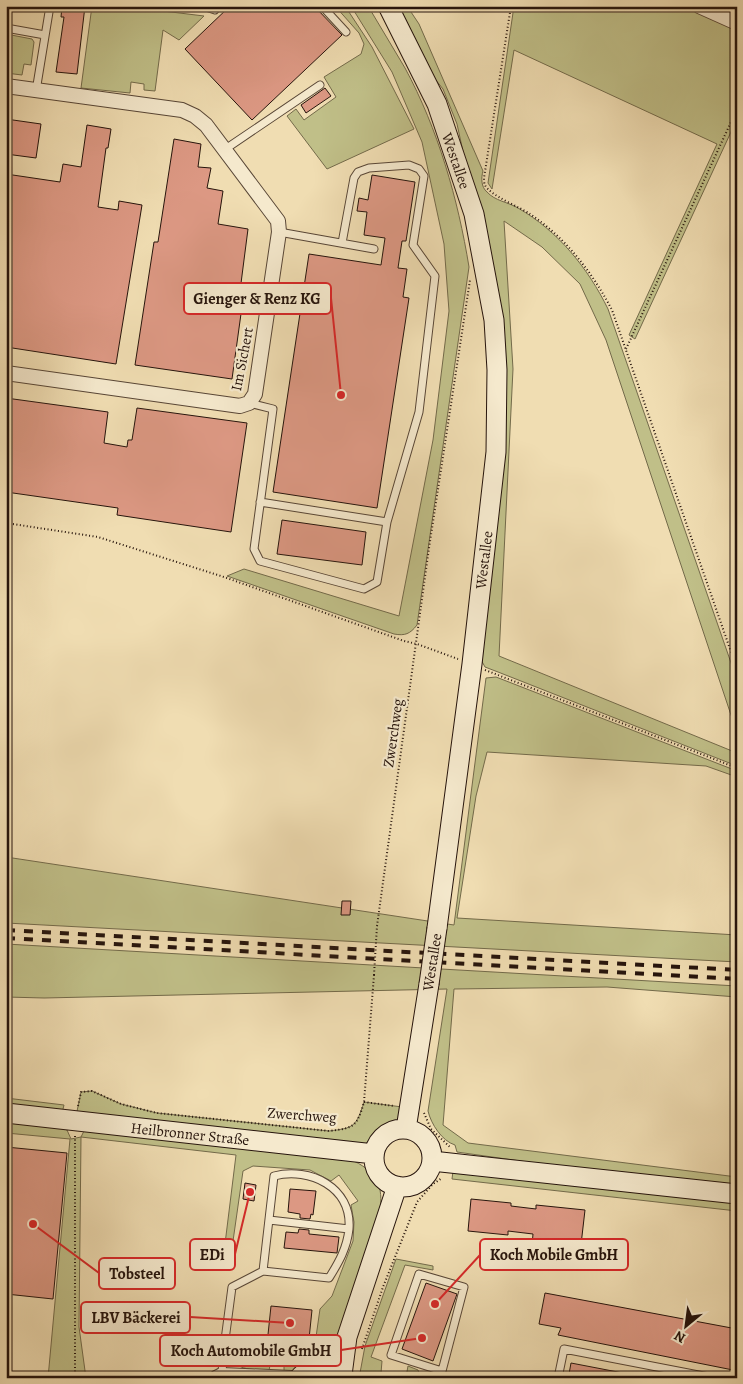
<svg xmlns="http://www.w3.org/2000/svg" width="743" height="1384" font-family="Alegreya,serif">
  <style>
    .green { fill: #c0bf88; stroke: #736a4a }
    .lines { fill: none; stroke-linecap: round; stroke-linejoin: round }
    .stream { stroke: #6e7872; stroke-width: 4 }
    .building { fill: #dc9883; stroke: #26140c }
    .service-casing { stroke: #584636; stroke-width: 9 }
    .minor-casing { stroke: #584636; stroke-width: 16 }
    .secondary-casing { stroke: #26140c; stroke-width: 21 }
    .path { stroke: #26140c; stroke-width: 2; stroke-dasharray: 1 2.5; stroke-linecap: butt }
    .service { stroke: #f5e9cd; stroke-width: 7 }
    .minor { stroke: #f5e9cd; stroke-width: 14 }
    .secondary { stroke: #f5e9cd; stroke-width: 19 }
    .rail { stroke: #26140c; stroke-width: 4; stroke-dasharray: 9 9; stroke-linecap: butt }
    .secondary-bridge-casing { stroke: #26140c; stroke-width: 21; stroke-linecap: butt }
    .path-bridge { stroke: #26140c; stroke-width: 2; stroke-dasharray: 1 2.5; stroke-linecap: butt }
    .secondary-bridge { stroke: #f5e9cd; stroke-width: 19 }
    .labels { text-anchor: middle; stroke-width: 4.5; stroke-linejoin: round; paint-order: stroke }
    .street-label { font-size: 15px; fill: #26140c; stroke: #f5e9cd }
    .leader { fill: none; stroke: #d62828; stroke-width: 2 }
    .callout-dot { fill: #d62828; stroke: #f5e9cd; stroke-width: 2 }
    .callout { fill: #f5e9cd; stroke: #d62828; stroke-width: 2 }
    .callout-label { font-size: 16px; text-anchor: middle; font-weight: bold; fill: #26140c }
  </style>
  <rect width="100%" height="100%" fill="#f0ddb2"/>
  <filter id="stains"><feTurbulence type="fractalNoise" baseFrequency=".004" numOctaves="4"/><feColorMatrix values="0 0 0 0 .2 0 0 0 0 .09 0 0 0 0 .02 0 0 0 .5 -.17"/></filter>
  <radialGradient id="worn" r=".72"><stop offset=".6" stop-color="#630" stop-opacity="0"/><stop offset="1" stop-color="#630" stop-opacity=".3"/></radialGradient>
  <path class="green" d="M92,6H122L204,16L179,40L163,30L155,91L144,90V84L131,82L130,93L81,88Z
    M335,6H345L372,47L414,129L327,169L287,116L296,109L304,120L336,97L324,77L361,54L364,44L359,33Z
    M351,6H368C380,27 393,47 405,68C438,129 458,199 469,267L417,625C410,634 405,636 394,634L227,576L244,569L399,616L433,440L449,311L444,244L422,142L392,72Z
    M397,6H407L419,24L483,171C481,178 481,187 487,192C495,201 508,202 518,208C558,231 588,268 608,309L737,680V733L606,340L580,284L542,247L504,221L513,369L499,656L737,753V766L498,672L485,667L479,656L502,453L464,156L457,124L443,89L431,74Z
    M514,6H686L737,29V119L635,339L629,335L717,144L514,50L492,189L488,183Z
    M6,34L32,39L34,42L31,65L24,64L22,75L6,73Z
    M496,677L737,771V777L706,766L487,752L476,796L457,918L737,935V962L6,923V857L454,925L486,678Z
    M6,944L737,986V997L607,987L454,989L443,1125L468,1143L737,1177V1188L619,1175L457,1152L455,1145C442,1141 431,1124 428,1111L447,989L44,998L6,997Z
    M92,1091L121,1104L157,1113L329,1131C354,1128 356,1127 364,1102L410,1108L406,1129C387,1130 381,1136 374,1154L75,1121L81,1092Z
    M6,1098L64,1105L62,1113L6,1107Z
    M6,1120L59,1125L67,1130L71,1139L81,1137L84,1131L92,1128L354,1161C380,1174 384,1190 379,1217C370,1245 342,1346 320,1361C310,1367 295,1370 284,1373V1366H277L278,1348L295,1350V1343L315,1344L320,1309L332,1296L353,1241L354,1222L351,1205L358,1201L339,1175L331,1181L310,1170L253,1166L243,1171L229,1269L222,1268L236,1155L81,1137L79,1327L86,1378H48L70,1139L6,1133Z
    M453,1171L737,1199V1211L452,1179Z
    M396,1259L433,1266V1270L405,1265L371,1357L382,1361L381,1373L406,1377L408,1366L418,1370L421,1378H363L360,1373L365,1346Z
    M229,1349L240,1351L242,1359C252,1366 260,1362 263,1351L272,1353L269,1371C251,1368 233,1373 229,1349Z"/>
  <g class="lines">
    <path class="stream" d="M363,1377L365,1378"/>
  </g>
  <path class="building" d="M62,6H85L77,74L56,72L64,17H61Z
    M230,6H314L342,35L252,120L185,49Z
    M325,88L331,96L306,113L301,105Z
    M6,119L41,124L36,158L6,154Z
    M87,125L111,129L108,148H106L98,207L118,210L119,201L142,205L116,364L6,347V174L60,182L63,164L81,167Z
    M174,139L201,144L198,167L211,168L207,188L223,191L218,224L248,229L240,291L244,292L232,379L135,365L154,242H158Z
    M372,175L415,182L406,241H402L398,268L407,269L403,297L409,298L377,508L273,492L309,254L381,265L385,238L364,235L367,212L357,211L359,198L368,200Z
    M6,398L108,412L104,443L127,447L128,440H132L137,408L247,423L231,532L117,515L118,508L6,492Z
    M282,520L366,532L362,565L277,554Z
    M342,901H351L350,915H341Z
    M6,1147L67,1153L53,1299L6,1294Z
    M245,1183L256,1185L254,1201L243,1199Z
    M290,1189L316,1191L313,1215L311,1214L310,1219L300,1218V1214L288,1212Z
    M471,1199L511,1203V1206L536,1209V1205L585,1210L579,1262L531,1257L533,1234L508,1231V1235L468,1231Z
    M299,1229L309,1230V1234L339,1237L337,1253L284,1248L286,1232L298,1233Z
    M426,1283L457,1294L433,1361L402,1349Z
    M545,1293L737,1329V1350L733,1370L558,1335L561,1328L539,1324Z
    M271,1306L312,1310L309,1339L294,1337L293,1347L267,1344Z
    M571,1363L623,1373L622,1378H588L569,1374Z"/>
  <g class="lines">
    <g class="service-casing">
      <path id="service" d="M203,6L215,10L218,6
        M322,6L346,32
        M6,28L45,35
        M36,91L50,6
        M224,150L320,85
        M279,232L374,249
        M249,403L273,409L254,549L260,561L364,589L377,582L387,522L419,412L435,276L413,245L424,176L419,169L409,165L369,168L358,172L354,178L342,243
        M260,502L387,522
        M269,1220L349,1229
        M222,1375L223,1355L232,1287L263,1271L329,1278C339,1262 347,1248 349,1229C352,1187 310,1167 274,1176L263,1271
        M440,1377L442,1371L464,1287L419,1274L391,1355L442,1371
        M558,1378L564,1349L714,1378"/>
    </g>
    <g class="minor-casing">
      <path id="minor" d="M699,6L737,23
        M6,86L182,110L195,116L206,125L278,221L279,232L255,394L249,403L240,406L6,373
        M216,1378L222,1375L292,1378
        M439,1378H441"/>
    </g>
    <g class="secondary-casing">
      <path id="secondary" d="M388,6L437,104L474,214L494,320L497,370L496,452L472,664L437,928
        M6,1113L374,1154
        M406,1129L429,984
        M374 1158a29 29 0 1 1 58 0a29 29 0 1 1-58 0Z
        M432,1161L737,1194
        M342,1375L347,1337L397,1186
        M299,1378C311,1364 333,1362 345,1378"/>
    </g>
    <path class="path" d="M511,6L484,178C484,180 484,183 485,185C489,195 520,207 530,214C566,238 592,272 612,310L737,669
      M626,349L737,109
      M6,523L98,537L224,577L404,641L417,644L458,659
      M485,670L737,768
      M377,926L429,548L470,280
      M364,1102L394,1106
      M78,1106L81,1092L92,1091L121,1104L157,1113L329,1131C354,1128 357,1127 364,1102L374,975
      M424,1113L431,1129L451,1148
      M75,1136V1378
      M362,1349L383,1287L417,1202L433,1184L442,1178"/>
    <use href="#service" class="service"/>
    <use href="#minor" class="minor"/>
    <use href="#secondary" class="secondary"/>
    <path class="rail" d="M6,930L737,970
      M6,938L737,979"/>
    <g class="secondary-bridge-casing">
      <path id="secondary-bridge" d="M429,984L437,928"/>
    </g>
    <path class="path-bridge" d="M374,975L377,926"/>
    <use href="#secondary-bridge" class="secondary-bridge"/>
  </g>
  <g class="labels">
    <g class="street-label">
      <text transform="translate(456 161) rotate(71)" y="5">Westallee</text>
      <text transform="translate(242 359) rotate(-79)" y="5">Im Sichert</text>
      <text transform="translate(484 560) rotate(-83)" y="5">Westallee</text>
      <text transform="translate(393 733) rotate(-82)" y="5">Zwerchweg</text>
      <text transform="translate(432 962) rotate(-81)" y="5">Westallee</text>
      <text transform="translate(302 1115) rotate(4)" y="5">Zwerchweg</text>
      <text transform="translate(190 1134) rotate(6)" y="5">Heilbronner Straße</text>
    </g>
  </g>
  <path class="leader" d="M341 395L331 298M250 1192L235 1254M435 1304L480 1255M33 1224L99 1273M290 1323L190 1317M422 1338L341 1350"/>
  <g class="callout-dot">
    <circle cx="341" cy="395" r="5"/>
    <circle cx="250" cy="1192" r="5"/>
    <circle cx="435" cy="1304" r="5"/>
    <circle cx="33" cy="1224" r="5"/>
    <circle cx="290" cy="1323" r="5"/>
    <circle cx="422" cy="1338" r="5"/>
  </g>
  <g class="callout">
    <rect x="184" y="283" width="147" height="31" rx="5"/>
    <rect x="190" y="1239" width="45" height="31" rx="5"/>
    <rect x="480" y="1239" width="148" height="31" rx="5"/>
    <rect x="99" y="1258" width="76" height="31" rx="5"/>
    <rect x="81" y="1302" width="109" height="31" rx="5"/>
    <rect x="160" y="1335" width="181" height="31" rx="5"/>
  </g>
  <g class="callout-label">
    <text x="257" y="304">Gienger &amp; Renz KG</text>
    <text x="212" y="1260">EDi</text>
    <text x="554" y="1260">Koch Mobile GmbH</text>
    <text x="137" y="1279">Tobsteel</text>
    <text x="136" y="1323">LBV Bäckerei</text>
    <text x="251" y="1356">Koch Automobile GmbH</text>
  </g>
  <rect width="743" height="1384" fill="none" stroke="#f0ddb2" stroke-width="25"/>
  <rect x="8" y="8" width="728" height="1369" fill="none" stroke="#26140c" stroke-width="2.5"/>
  <rect x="12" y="12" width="718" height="1359" fill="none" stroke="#26140c"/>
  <g transform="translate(686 1326) rotate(209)" stroke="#f5e9cd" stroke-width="4" paint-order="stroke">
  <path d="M0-4L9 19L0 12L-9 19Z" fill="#26140c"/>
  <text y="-8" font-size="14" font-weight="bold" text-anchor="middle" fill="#26140c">N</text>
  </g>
  <rect width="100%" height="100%" filter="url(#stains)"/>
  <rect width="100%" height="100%" fill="url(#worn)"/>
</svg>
